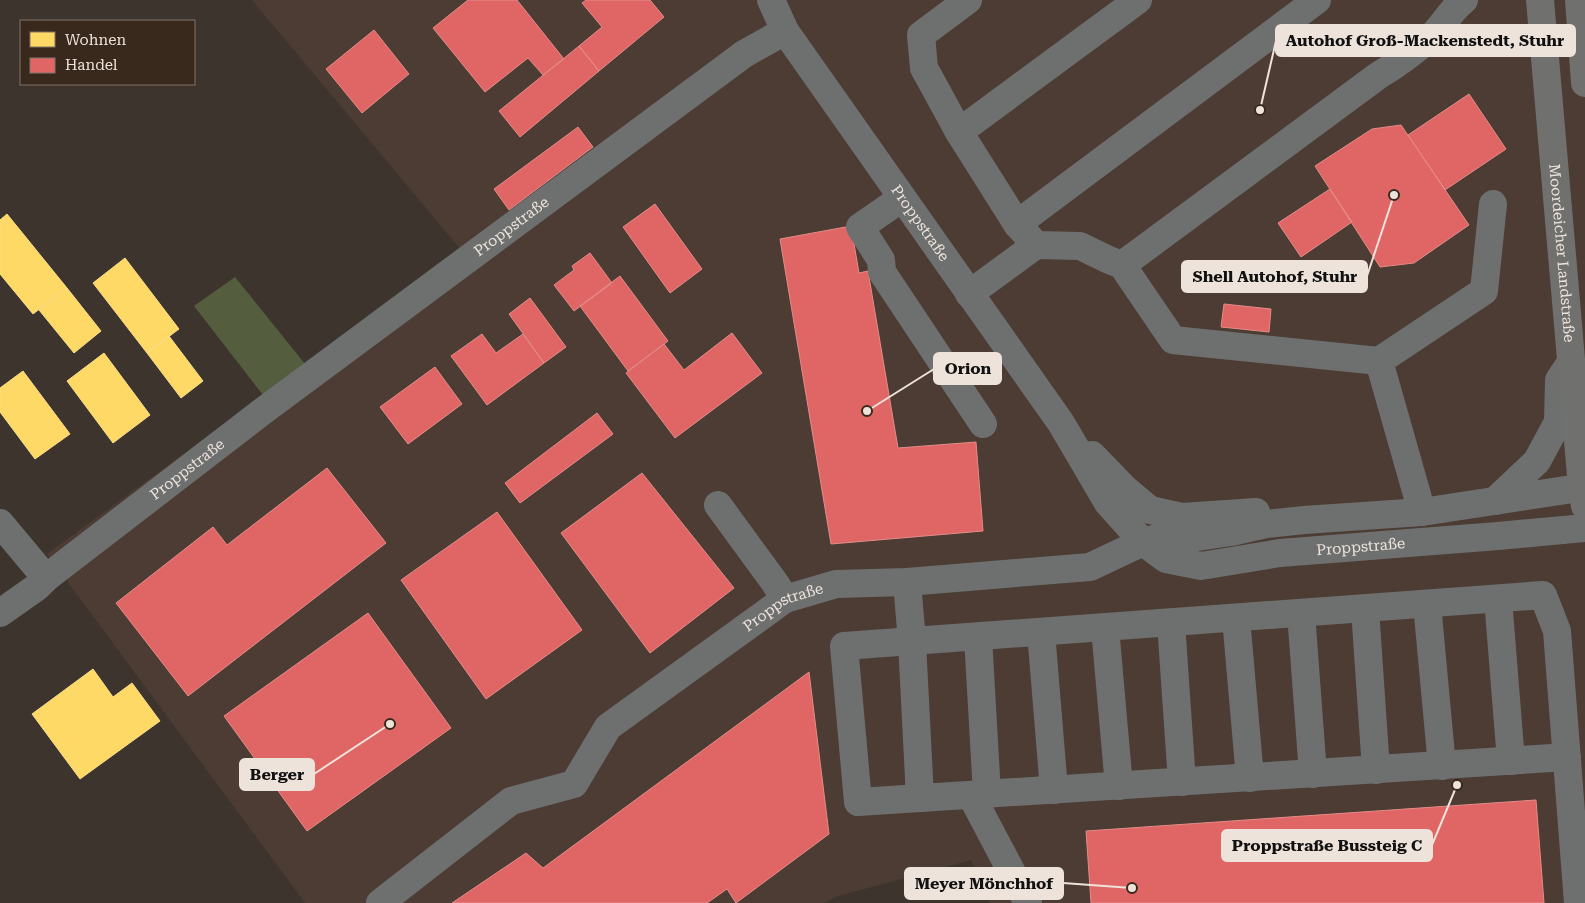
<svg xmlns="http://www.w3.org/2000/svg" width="1585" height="903" font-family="'Roboto Serif',serif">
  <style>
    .commercial { fill: #4c3c33 }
    .green { fill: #545d3d }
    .homes { fill: #ffd966; stroke: #fadc89 }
    .shops { fill: #e06666; stroke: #e48c89 }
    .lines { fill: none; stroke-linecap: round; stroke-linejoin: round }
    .minor { stroke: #6e7070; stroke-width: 28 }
    .major { stroke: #70706e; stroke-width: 28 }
    .labels { text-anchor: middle; stroke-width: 5; stroke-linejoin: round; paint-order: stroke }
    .street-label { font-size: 15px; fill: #eee3db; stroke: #39291c }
    .leader { fill: none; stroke: #eee3db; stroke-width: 2 }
    .callout-dot { fill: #eee3db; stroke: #39291c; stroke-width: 2 }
    .callout { fill: #eee3db; stroke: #eee3db; stroke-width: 2 }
    .callout-label { font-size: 16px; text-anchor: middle; font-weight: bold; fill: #111 }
  </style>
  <rect width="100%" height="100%" fill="#3d342d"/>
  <path class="commercial" d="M252,0H1585V903H990L971,860L835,897L823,903H305L47,554L461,250Z"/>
  <path class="green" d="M235,277L305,364L263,395L194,306Z"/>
  <path class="homes" d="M7,214L67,288L33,314L0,274V220Z
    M125,258L179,329L147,353L93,283Z
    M67,288L101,331L74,353L39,310Z
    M169,336L203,381L181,398L147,353Z
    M104,353L150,415L113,443L67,381Z
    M23,371L70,434L35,459L0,412V388Z
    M93,669L113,697L132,683L160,721L80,779L32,714Z"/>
  <path class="shops" d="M468,0H517L564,59L543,75L528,58L485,92L433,28Z
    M586,0H650L664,17L599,71L579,46L602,27L582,3Z
    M374,30L409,74L362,113L326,69Z
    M579,46L599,71L520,137L499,111Z
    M1469,94L1506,149L1445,190L1408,135Z
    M1401,125L1469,225L1414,263L1380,267L1315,166L1372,129Z
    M578,127L593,147L509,210L494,189Z
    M1330,189L1352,222L1301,257L1278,223Z
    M655,204L702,269L670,293L623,227Z
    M851,226L859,273L868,271L898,448L976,442L983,531L831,544L780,239Z
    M590,253L612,283L574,311L554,285L574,270L572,266Z
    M620,276L668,341L628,371L580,306Z
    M530,298L566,347L544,363L509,314Z
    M1224,304L1271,309L1269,332L1221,327Z
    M732,333L762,373L675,438L626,373L664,344L684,370Z
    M482,334L496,353L523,334L544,363L487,405L451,356Z
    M435,367L462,404L408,444L380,407Z
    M597,413L613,434L520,503L505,483Z
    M327,468L386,543L188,696L116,603L213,527L227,545Z
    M642,473L734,588L650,653L561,533Z
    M497,512L582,630L486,699L401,580Z
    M368,613L451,728L307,831L224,716Z
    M809,672L829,834L736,903L727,889L707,903H452L526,853L543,868Z
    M1536,800L1544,903H1091L1086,831Z"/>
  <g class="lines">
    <g class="minor">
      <path id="s1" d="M771,0L785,31L1061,423L1108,503L1143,542L1166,559L1201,566L1280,553L1498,536L1585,528"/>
      <path d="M968,0L921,35L924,68L959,132L1017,224L1036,245L1080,246L1109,260L1122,265L1173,340L1379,361L1484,291L1493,204"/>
      <path d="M959,132L1138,0"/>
      <path d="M902,198L860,227L881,260L882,272L983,424"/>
      <path d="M1017,224L1317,0"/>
      <path d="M1122,265L1379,75C1398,64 1416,50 1433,35C1444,24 1451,10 1464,0"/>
      <path d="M969,294L1036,245"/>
      <path d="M1379,361L1422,512"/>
      <path d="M1092,455L1125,489L1150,510L1182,517L1256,512"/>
      <path d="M1495,501L1537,461L1558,422L1559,380L1571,362"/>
      <path d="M718,505L775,583L785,599"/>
      <path id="s2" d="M0,523L46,578L263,411L744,54L785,31"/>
      <path d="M907,582L912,642L920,798"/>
      <path d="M1498,599L1511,761"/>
      <path d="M1427,604L1442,766"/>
      <path d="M1365,609L1376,770"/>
      <path d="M0,613L37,587L46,578"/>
      <path d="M1301,613L1313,774"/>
      <path d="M1236,618L1250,778"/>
      <path d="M1171,623L1182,782"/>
      <path d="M1105,628L1119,786"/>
      <path d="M1041,632L1054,790"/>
      <path d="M978,637L987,794"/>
      <path d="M1567,757L858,802L844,646L1543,595L1557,631L1578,903"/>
      <path d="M971,795L1028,903"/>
      <path id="s3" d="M380,903L511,801L574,784L608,727L785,599L836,584L907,582L1090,567L1143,542L1161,537L1177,540L1231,532L1266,524L1304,520L1422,512L1585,487"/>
    </g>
    <g class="major">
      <path id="s4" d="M1540,0L1582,487L1585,506"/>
      <path d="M1579,0L1585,83"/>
    </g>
  </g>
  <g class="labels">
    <g class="street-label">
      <text dy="5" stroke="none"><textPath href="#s1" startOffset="269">Proppstraße</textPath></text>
      <text dy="5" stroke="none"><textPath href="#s2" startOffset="655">Proppstraße</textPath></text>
      <text dy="5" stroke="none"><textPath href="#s4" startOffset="254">Moordeicher Landstraße</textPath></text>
      <text dy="5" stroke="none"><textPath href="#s2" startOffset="250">Proppstraße</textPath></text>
      <text dy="5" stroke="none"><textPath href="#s1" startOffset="884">Proppstraße</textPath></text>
      <text dy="5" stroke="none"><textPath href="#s3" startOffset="511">Proppstraße</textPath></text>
    </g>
  </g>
  <path class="leader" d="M1260 110L1276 41M1394 195L1367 276M867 411L934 369M390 724L314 774M1457 785L1432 845M1132 888L1063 883"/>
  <g class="callout-dot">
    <circle cx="1260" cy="110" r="5"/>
    <circle cx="1394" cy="195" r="5"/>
    <circle cx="867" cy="411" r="5"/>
    <circle cx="390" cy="724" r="5"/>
    <circle cx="1457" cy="785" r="5"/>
    <circle cx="1132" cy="888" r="5"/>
  </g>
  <g class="callout">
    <rect x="1276" y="25" width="299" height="31" rx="5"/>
    <rect x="1182" y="261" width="185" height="31" rx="5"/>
    <rect x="934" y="353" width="67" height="31" rx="5"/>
    <rect x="240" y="759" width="74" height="31" rx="5"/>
    <rect x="1222" y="830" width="210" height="31" rx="5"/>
    <rect x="905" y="868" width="158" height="31" rx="5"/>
  </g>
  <g class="callout-label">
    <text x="1425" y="46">Autohof Groß-Mackenstedt, Stuhr</text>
    <text x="1275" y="282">Shell Autohof, Stuhr</text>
    <text x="968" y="374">Orion</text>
    <text x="277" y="780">Berger</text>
    <text x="1327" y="851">Proppstraße Bussteig C</text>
    <text x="984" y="889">Meyer Mönchhof</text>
  </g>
  <rect x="20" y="20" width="175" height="65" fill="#39291c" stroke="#817368"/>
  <rect x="30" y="32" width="25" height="15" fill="#ffd966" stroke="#817368"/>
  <text x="65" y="45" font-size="15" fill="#eee3db">Wohnen</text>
  <rect x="30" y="58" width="25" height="15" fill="#e06666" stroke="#817368"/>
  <text x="65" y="70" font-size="15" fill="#eee3db">Handel</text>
</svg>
